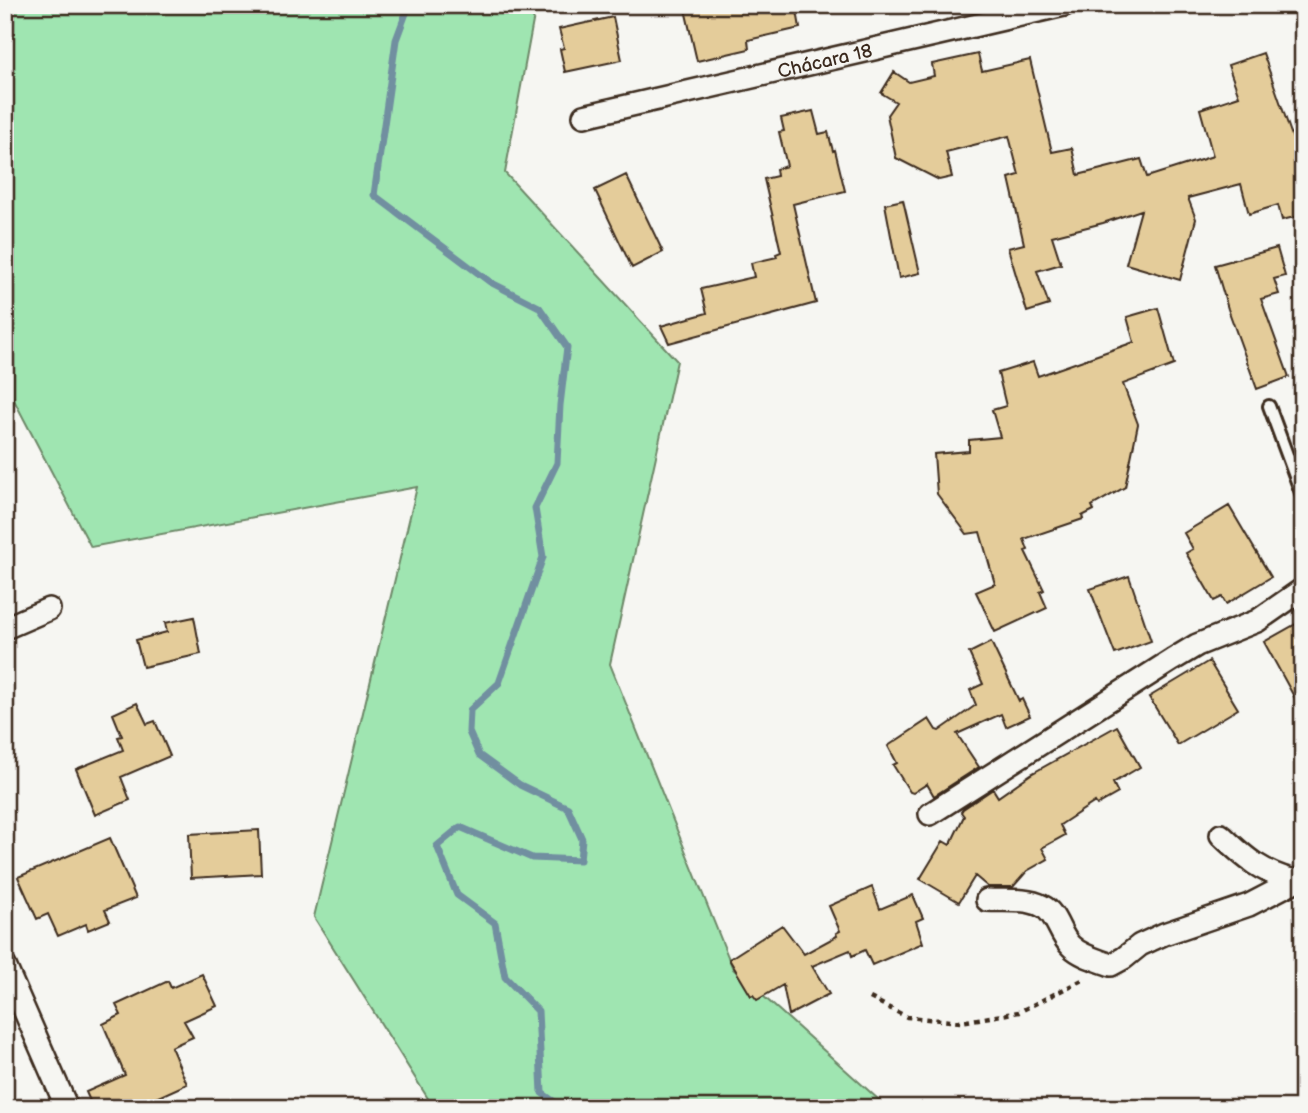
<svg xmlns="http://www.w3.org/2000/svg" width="1308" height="1113" font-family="'Balsamiq Sans',sans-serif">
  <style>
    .green { fill: #9fe5b1; stroke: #6d8868; stroke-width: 2 }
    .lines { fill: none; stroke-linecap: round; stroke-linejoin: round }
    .stream { stroke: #718fa0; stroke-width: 7 }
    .building { fill: #e4cc9a; stroke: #3b2a1e; stroke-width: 2 }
    .lane-casing { stroke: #3b2a1e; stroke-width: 16 }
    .street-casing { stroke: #3b2a1e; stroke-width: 26 }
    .path { stroke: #3b2a1e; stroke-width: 4.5; stroke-dasharray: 5 5; stroke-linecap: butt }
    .lane { stroke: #f6f6f2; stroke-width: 10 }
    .street { stroke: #f6f6f2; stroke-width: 21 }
    .labels { text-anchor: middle; stroke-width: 5; stroke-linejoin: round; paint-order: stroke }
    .street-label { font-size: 19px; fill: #3b2a1e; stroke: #f6f6f2 }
  </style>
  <rect width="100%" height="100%" fill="#f6f6f2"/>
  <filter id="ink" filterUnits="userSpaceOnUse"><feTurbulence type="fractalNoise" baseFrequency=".0143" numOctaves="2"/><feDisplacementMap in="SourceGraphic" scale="14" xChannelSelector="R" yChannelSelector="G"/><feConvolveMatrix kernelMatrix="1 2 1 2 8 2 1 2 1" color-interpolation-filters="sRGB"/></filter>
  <g filter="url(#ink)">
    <path class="green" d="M5,5H536L505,173L677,361L610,664L733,969L888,1108H434L314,917L417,487L91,547L5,383Z"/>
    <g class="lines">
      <path class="stream" d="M409,5L396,40L374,195L490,282L539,307L567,347L560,405L557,463L535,508L543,557L499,683L470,710L469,732L479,755L520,785L568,808L582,839L580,860L532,858L460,827L437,846L457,895L495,923L505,977L538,1011L542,1093L563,1108"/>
    </g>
    <path class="building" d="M684,5H796L800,28L748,40L749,49L697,61Z
      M613,17L622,60L565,72L560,49L564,48L559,29Z
      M1263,53L1293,139L1298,137L1303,154V215L1282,220L1278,205L1249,214L1241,184L1188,198L1196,219L1180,280L1126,264L1141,210L1103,223L1052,236L1061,264L1037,271L1049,305L1027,312L1008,248L1024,244L1009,178L1019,175L1009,136L946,152L952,177L939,180L896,158L887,115L896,102L881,93L894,72L909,82L934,76L932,64L978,54L982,71L1030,60L1052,152L1072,148L1078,175L1141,159L1147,177L1213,156L1200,109L1239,96L1228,65Z
      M813,111L819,134L828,132L833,151L835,150L845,191L793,204L816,303L669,343L661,326L707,313L701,289L754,277L751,263L777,257L776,254L781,252L764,179L777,176L776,169L787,166L779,132L784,131L781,118Z
      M626,175L663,252L632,268L595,190Z
      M903,200L920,273L899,278L885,204Z
      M1277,248L1285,276L1274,279L1279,294L1261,299L1289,377L1257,389L1228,309L1215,265Z
      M1158,308L1174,365L1123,384L1138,424L1125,487L1092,506L1094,510L1082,516L1083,519L1024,539L1028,550L1025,551L1044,590L1040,592L1047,608L995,632L976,592L995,584L980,532L967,534L937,494L934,454L969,451V440L1000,437L992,410L1006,406L998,373L1033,362L1038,376L1134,342L1127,317Z
      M1229,506L1271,577L1226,604L1222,597L1214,601L1186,553L1193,549L1184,533Z
      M1129,576L1151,641L1115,654L1090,589Z
      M194,617L201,654L143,667L136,640L167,632L165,623Z
      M1303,620V713L1264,642Z
      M991,642L1019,701L1022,699L1030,716L1006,727L1001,714L957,734L979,767L934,796L927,784L913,793L910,792L893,765L897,763L888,746L929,719L936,730L939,731L976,705L970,690L983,684L969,653Z
      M1209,661L1238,709L1178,745L1149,697Z
      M137,703L147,724L155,721L170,756L121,777L130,800L95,815L76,769L123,750L118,737L122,736L113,714Z
      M1117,726L1140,767L1113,783L1118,793L1097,805L1095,802L1060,825L1065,835L1042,848L1048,859L1027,871L1013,887H988L975,876L959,902L920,879L943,841L950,845L964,816L961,812L963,809L993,789L998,797L1031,774Z
      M259,830L261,874L191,878L189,834Z
      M110,838L136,898L105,910L110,921L88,930L86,924L58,936L48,914L37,919L18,877Z
      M872,887L880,909L913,895L923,918L916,921L923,943L872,965L865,950L852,956L850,950L812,966L829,994L789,1015L783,985L757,1000L753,995L751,996L729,959L782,925L804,954L837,936L836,933L840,931L829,906Z
      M202,974L217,1006L184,1021L193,1037L171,1047L187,1084L134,1108H93L86,1092L125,1075L103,1024L121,1015L116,1005L168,981L171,988Z"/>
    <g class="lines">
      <g class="lane-casing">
        <path id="lane" d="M1269,406L1303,498"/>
      </g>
      <g class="street-casing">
        <g id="street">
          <path id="s1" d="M584,116L1064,5"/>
          <path d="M5,628L49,609"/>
          <path d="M930,814L1172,660L1197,645L1257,621L1303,589"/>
          <path d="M1221,835C1246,859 1261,872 1295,881"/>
          <path d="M987,900C1004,901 1027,898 1042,906C1057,913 1059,935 1071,946C1081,956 1098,960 1111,965L1124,958L1140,945L1164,934L1249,905L1303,877"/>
          <path d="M5,966L67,1108"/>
        </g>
      </g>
      <path class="path" d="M870,998L907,1017L961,1022L1019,1012L1084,979"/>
      <use href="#lane" class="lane"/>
      <use href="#street" class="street"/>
    </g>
  </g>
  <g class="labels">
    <g class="street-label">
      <text dy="7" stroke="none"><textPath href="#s1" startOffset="247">Chácara 18</textPath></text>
    </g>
  </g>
  <rect width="1308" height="1113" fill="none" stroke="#f6f6f2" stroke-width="28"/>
  <rect x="14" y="14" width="1280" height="1085" fill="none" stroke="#3b2a1e" stroke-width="2.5" filter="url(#ink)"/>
</svg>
